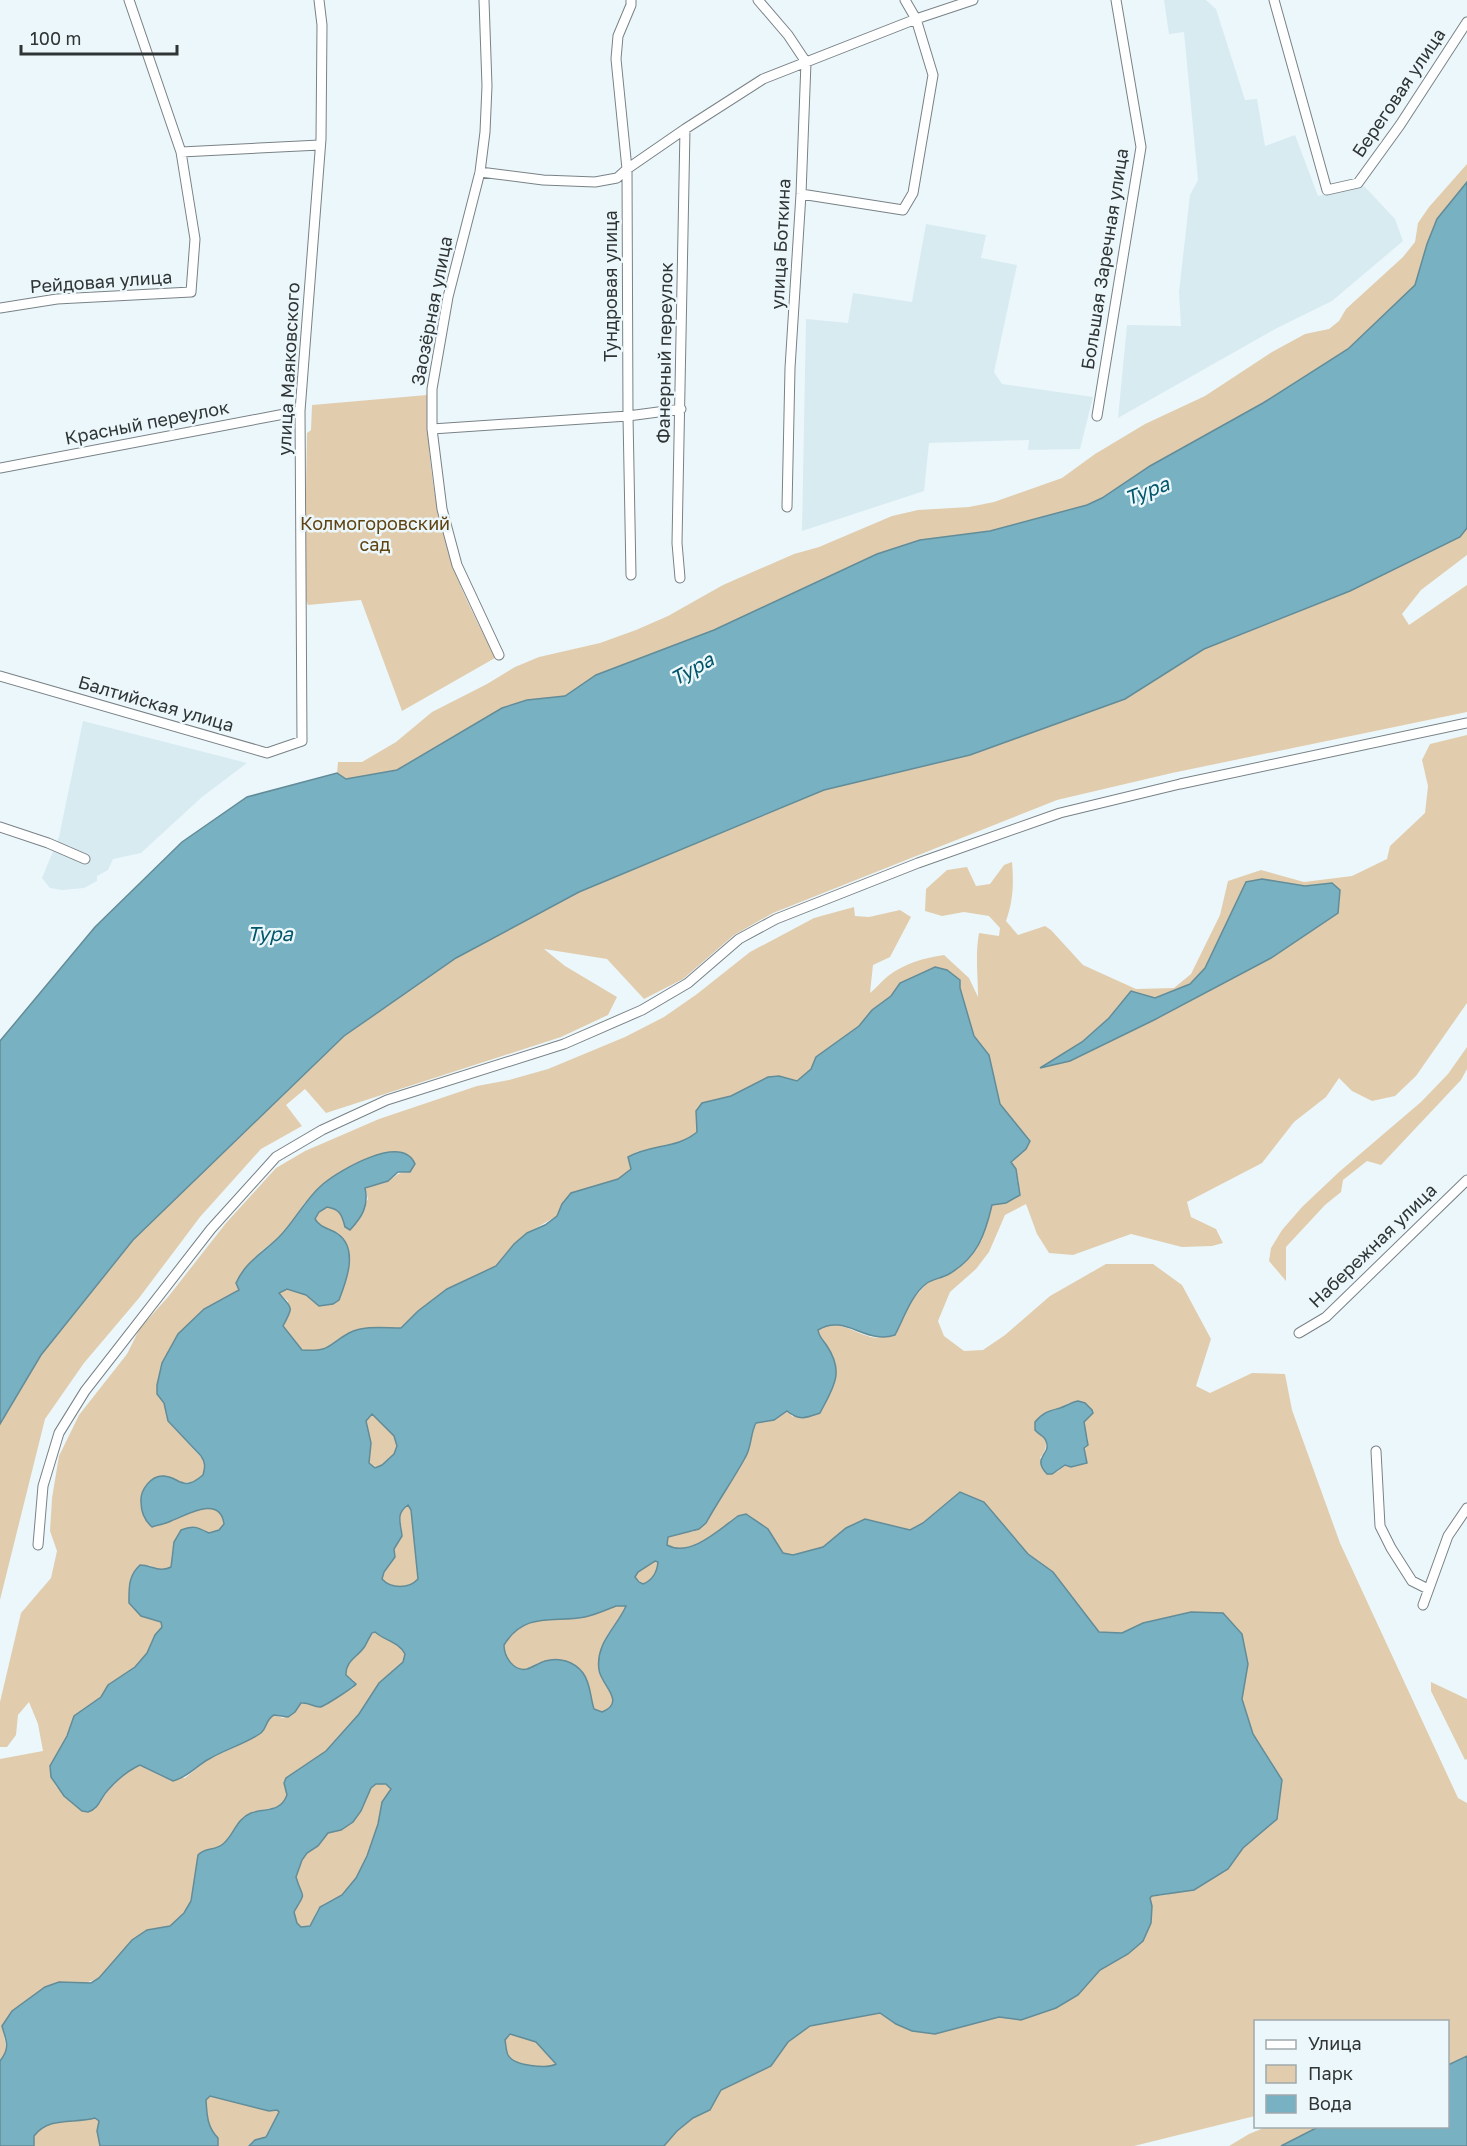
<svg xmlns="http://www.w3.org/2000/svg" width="1467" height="2146" font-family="'Golos Text',sans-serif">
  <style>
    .built { fill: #d8ebf1 }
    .green { fill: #e1cdae; fill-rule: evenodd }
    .water { fill: #78b1c2; stroke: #628c98; stroke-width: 1.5; fill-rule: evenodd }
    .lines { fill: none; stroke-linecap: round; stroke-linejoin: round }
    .street-casing { stroke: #798286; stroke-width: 11 }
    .street { stroke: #fff; stroke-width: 9 }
    .labels { text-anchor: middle; stroke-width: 5; stroke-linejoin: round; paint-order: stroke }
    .street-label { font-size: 18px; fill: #2f3435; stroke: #ecf7fb }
    .park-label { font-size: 18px; fill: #5f4310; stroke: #ecf7fb }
    .water-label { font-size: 20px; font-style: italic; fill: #015669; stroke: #ecf7fb }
  </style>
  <rect width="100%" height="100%" fill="#ecf7fb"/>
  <path class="built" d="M1164,0H1206L1216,9L1245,100L1257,99L1265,146L1295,135L1318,196L1364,186L1395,219L1403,241L1332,301L1277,328L1118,418L1127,325L1181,326L1179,292L1190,195L1198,180L1184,32L1169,34Z
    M926,224L986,235L981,258L1017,265L994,372L1002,384L1093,397L1080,449L1028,450L1029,440L929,443L924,491L802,531L806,319L848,323L853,293L912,302Z
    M83,721L247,763L202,797L141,853L113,859L108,870L97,876V881L84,888L62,890L50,888L42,878L59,837Z"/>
  <path class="green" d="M1467,164V182L1437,219L1415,285L1348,349L1263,403L1150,466L1102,498L1087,505L990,531L920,540L877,554L714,630L596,675L565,696L527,700L502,708L397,770L346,779L337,773L338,762H362L396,742L432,712L487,684L515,667L539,657L600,643L636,630L668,616L723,585L794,554L819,547L892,516L918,510L969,507L994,502L1062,478L1095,454L1145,424L1205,396L1272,352L1305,334L1329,329L1339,321L1346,309L1403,257L1415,242L1418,223L1429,207Z
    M427,395C427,452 434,512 453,566C464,598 481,628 495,658L402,711L361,600L308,605L304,595L307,433L311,430L312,405Z
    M1467,528V555L1421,590L1402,614L1409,625L1467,585V712L1172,773L1057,800L773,913L734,935L683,979L644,999L607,959L544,949L565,966L617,997L608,1015L561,1037L326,1113L305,1089L286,1105L302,1126L261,1149L200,1217L139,1298L84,1363L45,1419L0,1600V1424L41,1355L133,1240L344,1036L456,958L579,892L824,790L970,755L1125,699L1204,649L1350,591L1459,537Z
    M1467,735V1003L1416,1076L1395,1096L1372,1101L1352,1091L1339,1078L1326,1097L1294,1122L1262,1163L1187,1202L1191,1217L1216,1229L1223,1243L1212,1246L1182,1247L1131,1234L1073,1255L1049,1253L1037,1234L1026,1204L1005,1215L989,1252L976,1269L950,1292L938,1321L944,1336L964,1351L983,1350L1005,1335L1050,1296L1106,1264H1153L1182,1285L1211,1339L1196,1386L1210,1393L1252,1373L1285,1374L1292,1410L1340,1543L1458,1798L1467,1803V2056L1448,2065V2022H1256L1255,2116L1134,2146H664L677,2131L693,2118L710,2110L721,2090L771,2066L788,2042L810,2026L874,2012L881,2013L896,2024L975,2022L999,2017L1021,2020L1056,2008L1078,1995L1100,1970L1128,1954L1152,1906L1150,1898L1152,1896L1166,1895L1228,1869L1243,1848L1272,1763L1253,1734L1242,1699L1248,1664L1242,1634L1223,1613L1191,1612L1143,1623L1122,1633L1099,1632L1053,1572L1028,1554L1008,1530L944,1505L923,1523L910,1530L865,1519L846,1528L823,1547L793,1555L783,1553L768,1529L738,1516C720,1529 690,1558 667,1545L668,1537L683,1532H693C712,1508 731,1484 745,1458C752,1447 750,1433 757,1423L774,1420L787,1411L793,1417L828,1347L819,1336L817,1330C837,1318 852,1332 871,1337C878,1339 888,1336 895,1335L912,1300L928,1282L945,1276L982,1240L992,1205L1006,1203L1019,1183L1016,1169L1011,1162L1026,1149L1030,1141L1000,1104L989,1055L974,1036L960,988V980L900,983L891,996L872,1010L859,1026L816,1057L811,1069L797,1081L779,1076L768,1077L731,1096L702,1103L697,1122V1132L687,1140L636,1152L629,1163L631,1169L618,1179L571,1193L562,1204L557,1216L527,1233L504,1255L496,1266L447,1289L418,1311L401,1328C384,1328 365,1325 349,1333C327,1345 331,1352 302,1350L283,1326L288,1317V1301L278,1292L286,1289L306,1295L319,1306L339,1234L320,1226L315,1220L319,1212L327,1207C340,1209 342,1215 345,1227L368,1199L365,1188C372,1184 381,1185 388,1181C399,1175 394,1173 410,1172L415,1164L305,1202L294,1220L277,1239L260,1252L236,1283L239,1290L157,1394L164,1403L168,1421L205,1462L203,1475C189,1487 179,1483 164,1476L171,1521C185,1514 221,1496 224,1524L219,1530L208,1533C197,1527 193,1526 181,1530L172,1552L171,1567C162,1571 157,1569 149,1565L141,1616L161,1622L162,1627L155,1635L147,1653L135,1667L108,1685L101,1697L74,1716L67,1736L50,1766L51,1777L56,1786L64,1796L82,1811L100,1803L109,1789L132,1768L140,1765L165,1778H185L207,1760L237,1746L274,1715L283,1718L295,1712L301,1703L308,1702L318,1707C326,1704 329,1701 336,1697C341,1693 348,1692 354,1687V1681L346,1675C346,1662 356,1658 363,1649C368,1643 368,1637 375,1632C385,1641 398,1641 405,1653L403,1662L379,1683L359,1714L326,1751L284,1783L287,1795C280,1813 266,1806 252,1813C237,1820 230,1841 219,1847C212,1851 205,1848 198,1855L191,1901L184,1913L170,1926L147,1930L132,1940L100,1978L23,2004L12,2011L2,2026L7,2052L0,2061V1759L43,1751L38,1724L29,1702L18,1715L16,1735L7,1747H0V1702L21,1613L51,1578L57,1551L50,1531L52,1498L59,1456L79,1415L127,1354L140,1328L168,1297L226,1223L276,1168L305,1151L379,1119L477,1086L509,1080L548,1069L625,1037L664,1017L697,994L750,952L814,918L854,907L855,916L869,917L900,910L911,917L890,957L873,965L870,993C876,988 882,981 888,976C905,963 924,958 944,955L969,978L978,997C978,974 975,956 979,933L999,936L1000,928L989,916L964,912L942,916L925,911L926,889L947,870L967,867L976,886L990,884L1004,865L1012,862C1014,884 1013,901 1006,921L1018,935L1045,926L1051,930L1083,965L1136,989L1174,988L1191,974L1220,915L1228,881L1261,870L1304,882L1352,876L1387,859L1390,846L1425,813L1428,786L1422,760L1430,744ZM1262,879L1305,886L1332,883L1338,913L1271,958L1154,1020L1070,1061L1043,1067L1082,1042L1109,1018L1131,991L1155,998L1190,984L1205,968L1246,882ZM1069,1403L1086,1418L1084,1422L1088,1440L1084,1448L1086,1457C1079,1464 1075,1468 1065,1465L1057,1472L1040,1458C1052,1445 1043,1432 1039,1417C1049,1409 1060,1410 1069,1403Z
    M1467,1047V1069L1461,1080L1381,1165L1367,1161L1343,1180L1341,1192L1325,1205L1286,1247V1281L1269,1261L1271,1248L1282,1230L1302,1207L1339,1172L1421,1102L1448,1074Z
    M372,1414L394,1436L397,1446L394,1454L382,1465L375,1468L369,1463V1433L366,1421Z
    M408,1505L411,1510L418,1579C409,1589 391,1589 382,1579L384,1572L395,1557L394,1549C397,1544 402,1538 402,1531C401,1520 396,1513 408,1505Z
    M655,1561L658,1562C657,1573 653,1580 643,1584L635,1577L638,1572Z
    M616,1606H626C618,1624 599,1638 600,1660C600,1665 600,1674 602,1678C607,1691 624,1703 602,1712L594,1709C590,1697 590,1684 583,1673C575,1661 558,1658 545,1661C539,1663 533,1667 527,1669C514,1672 504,1657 504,1645C525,1611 553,1623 585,1617C595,1615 606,1610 616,1606Z
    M1431,1682L1467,1699V1759L1465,1760L1431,1691Z
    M376,1784H386L391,1789C381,1804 383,1807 379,1823C373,1843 363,1871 350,1887C342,1898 328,1899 319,1908C314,1913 313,1930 303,1927C296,1925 294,1918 294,1912C307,1889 303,1900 296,1877L302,1860L307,1853L318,1846L328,1833L341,1830L361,1811L371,1788Z
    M510,2034L536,2042L556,2064C547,2069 518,2066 510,2058C506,2054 506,2046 505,2040Z
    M210,2096L269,2111L277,2110L279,2112L264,2139L252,2142L249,2146H218C219,2136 211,2134 209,2125C207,2117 207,2108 206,2100Z
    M95,2118L99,2121L97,2131L100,2146H34L33,2136C49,2116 73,2124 95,2118Z
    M1266,2127H1318L1281,2146H1229L1249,2134Z"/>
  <path class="water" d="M1467,182V528L1460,537L1350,591L1204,649L1125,699L970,755L824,790L579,892L456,958L344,1036L133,1240L41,1355L0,1424V1041L95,927L182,842L247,797L337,773L346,779L397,770L502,708L527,700L565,696L596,675L714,630L877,554L920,540L990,531L1087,505L1102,498L1150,466L1263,403L1348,349L1415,285L1427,244L1437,219Z
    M1262,879L1305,886L1332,883L1340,890L1338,913L1271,958L1154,1020L1070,1061L1040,1068L1082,1042L1109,1018L1131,991L1155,998L1190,984L1205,968L1246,882Z
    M935,967L947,970L960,980V988L974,1036L989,1055L1000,1104L1030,1141L1026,1149L1011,1162L1016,1169L1020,1195L1006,1203L992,1205C985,1235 977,1258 949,1274C942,1278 933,1279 927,1283C911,1295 904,1318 895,1335C865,1345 845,1313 818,1330C819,1337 823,1340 827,1346C845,1373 833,1388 820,1413C806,1418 799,1421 787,1411L774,1420L756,1423C750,1434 752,1447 745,1458C733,1480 718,1501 706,1523L699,1529L668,1537L667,1545C690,1558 720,1529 738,1516L746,1514L768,1529L783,1553L793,1555L823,1547L846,1528L865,1519L910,1530L923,1523L960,1492L984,1502L1028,1554L1053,1572L1099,1632L1122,1633L1143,1623L1191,1612L1223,1613L1242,1634L1248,1664L1242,1699L1253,1734L1282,1780L1277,1819L1243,1848L1228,1869L1194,1890L1152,1896L1150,1898L1152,1906L1151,1923L1143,1941L1128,1954L1100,1970L1078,1995L1056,2008L1021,2020L999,2017L935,2034L912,2031L896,2024L880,2013L810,2026L788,2042L771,2066L721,2090L710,2110L693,2118L677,2131L664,2146H249L255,2140L266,2137L279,2112L277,2110L269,2111L210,2096L206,2100C207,2115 207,2127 218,2138V2146H100L97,2131L99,2121L95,2118C73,2124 49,2116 34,2136V2146H0V2061C11,2047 6,2041 2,2026L12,2011L45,1987L59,1982L91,1983L99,1978L132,1940L147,1930L170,1926L184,1913L191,1901L198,1855C205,1847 215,1851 223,1844C234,1835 236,1819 251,1813C266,1808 280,1813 287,1795L284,1783L286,1778L326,1751L359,1714L379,1683L403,1662L405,1654C398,1641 385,1641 375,1632L372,1633C369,1638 367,1642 365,1646C358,1657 345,1661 346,1675L356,1684C353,1688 323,1707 320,1707C313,1707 309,1702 301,1703L295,1712L288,1717L274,1715C265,1720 268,1727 261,1733C245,1744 226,1749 209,1759C196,1766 188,1777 173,1781L140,1765C129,1770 116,1781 108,1790C100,1798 100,1808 88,1812L82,1811L64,1796L51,1777L50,1766L67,1736L74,1716L101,1697L108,1685L135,1667L147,1653L155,1635L162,1627L161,1622L141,1616L129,1603C129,1588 128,1576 140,1565C151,1565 160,1573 171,1567L174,1542L181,1530C193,1525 197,1527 209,1533L219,1530L224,1524C220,1494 185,1516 171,1521C165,1524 158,1525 152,1527C144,1520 141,1512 141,1502C140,1490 151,1475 164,1476C180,1477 182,1493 203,1475C205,1467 206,1463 201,1456L168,1421L164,1403L157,1394V1385L162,1363L178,1334L204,1309L239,1290L236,1283C246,1261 263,1253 279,1237C295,1221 305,1199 323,1184C340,1170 402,1133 415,1164L410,1172H398L388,1181L365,1188C369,1206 362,1217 350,1230L345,1227C342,1215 340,1209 327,1207L319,1212L315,1219C321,1229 330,1228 338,1234C359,1249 346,1282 339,1300L333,1304L319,1306L306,1295L287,1289L279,1293C291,1309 295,1304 283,1326L302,1350C331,1352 327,1345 349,1333C365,1325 384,1328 401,1328L418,1311L447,1289L496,1266L514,1244L527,1233L545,1225L557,1216L562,1204L571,1193L618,1179L631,1169L628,1157C651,1144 677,1149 697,1132L696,1111L702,1103L731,1096L768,1077L779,1076L797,1081L811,1069L816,1057L859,1026L872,1010L891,996L900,983ZM372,1414L394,1436L397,1446L394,1454L382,1465L375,1468L369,1463L371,1443L366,1421ZM408,1505L411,1510L418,1579C409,1589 391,1589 382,1579L384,1572L395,1557L394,1549L402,1536C401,1523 395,1514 408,1505ZM655,1561L658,1562C657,1573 653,1580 643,1584L639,1582L635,1577L638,1572ZM616,1606H626C617,1627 595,1643 599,1670C601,1685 627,1702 602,1712L594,1709C590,1697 591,1684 583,1673C574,1661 559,1657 545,1661C539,1663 533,1667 527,1669C514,1672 504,1657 504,1645C525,1611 553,1623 585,1617C595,1615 606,1610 616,1606ZM376,1784H386L391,1789L382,1802L378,1824L367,1856L356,1878L342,1895L320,1907L310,1926L301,1927L297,1923L294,1912C307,1889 303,1901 296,1877L302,1860L307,1853L318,1846L328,1833L341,1830L353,1822L361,1811L371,1788ZM510,2034L536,2042L556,2064C547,2069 514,2066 508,2055C506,2051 506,2045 505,2040Z
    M1078,1401L1085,1403L1092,1410L1093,1413L1084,1422L1088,1445L1084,1448L1087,1463L1071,1467L1065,1465L1052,1474H1047C1031,1457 1052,1455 1046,1441C1045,1436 1039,1435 1035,1430V1422C1043,1412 1049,1411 1060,1408C1066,1406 1072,1402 1078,1401Z
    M1467,2056V2146H1281L1318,2127L1448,2126V2065Z"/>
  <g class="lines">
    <g class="street-casing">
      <path id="street" d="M484,0L487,86L485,132L480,172L448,297L432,389V429L442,509L457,565L499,655
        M758,0L788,35L806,62L801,194L790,368L787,507
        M1274,0L1327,190L1358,183L1400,125L1467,22
        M181,152L320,145
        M480,172L543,180L595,182L617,178L627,169L685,129L763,79L916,19L973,0
        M801,194L903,210L913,193L933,75L916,19L905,0
        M0,308L57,299L191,292L195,239L181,152L129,0
        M1097,416L1141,147L1116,0
        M432,429L628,416L681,409
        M0,468L300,411
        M631,575L628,416L627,169L616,59L618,36L631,5V0
        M680,578L677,543L685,129
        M0,676L267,753L302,741L300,411L321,139L322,25L319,0
        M0,827L48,843L85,859
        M1299,1333L1326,1317L1467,1180
        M1376,1451L1380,1526L1391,1548L1412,1581L1428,1589
        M38,1545L43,1486L59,1433L85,1391L211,1229L276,1157L322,1130L387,1100L564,1044L642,1010L688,983L739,939L776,919L918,863L1060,813L1180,784L1467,723
        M1423,1605L1448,1536L1467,1508"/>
    </g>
    <use href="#street" class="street"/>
  </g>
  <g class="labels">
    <g class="street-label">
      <text transform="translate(1399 93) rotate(-56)" y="6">Береговая улица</text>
      <text transform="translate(781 244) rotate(-87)" y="6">улица Боткина</text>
      <text transform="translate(1105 259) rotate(-81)" y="6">Большая Заречная улица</text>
      <text transform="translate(101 282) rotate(-4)" y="6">Рейдовая улица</text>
      <text transform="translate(611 286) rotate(-90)" y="6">Тундровая улица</text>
      <text transform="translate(432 311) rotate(-79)" y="6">Заозёрная улица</text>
      <text transform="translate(665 353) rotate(-89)" y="6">Фанерный переулок</text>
      <text transform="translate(289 369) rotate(-87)" y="6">улица Маяковского</text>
      <text transform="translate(147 423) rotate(-11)" y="6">Красный переулок</text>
      <text transform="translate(156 704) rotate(16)" y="6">Балтийская улица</text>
      <text transform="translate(1373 1246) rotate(-44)" y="6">Набережная улица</text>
    </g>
    <g class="park-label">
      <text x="375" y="530">Колмогоровский<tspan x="375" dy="21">сад</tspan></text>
    </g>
    <g class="water-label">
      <text transform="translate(1147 491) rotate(-21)" y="7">Тура</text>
      <text transform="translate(692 669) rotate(-29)" y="7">Тура</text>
      <text x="270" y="941">Тура</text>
    </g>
  </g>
  <rect x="1254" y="2020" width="195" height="108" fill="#ecf7fb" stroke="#a0a9ac" stroke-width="1.5"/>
  <rect x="1266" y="2040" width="30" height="9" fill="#ffffff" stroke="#a0a9ac" stroke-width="1.5"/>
  <text x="1308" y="2050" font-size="18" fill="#2f3435">Улица</text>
  <rect x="1266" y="2065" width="30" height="18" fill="#e1cdae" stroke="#a0a9ac" stroke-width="1.5"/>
  <text x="1308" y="2080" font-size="18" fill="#2f3435">Парк</text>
  <rect x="1266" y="2095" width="30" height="18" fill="#78b1c2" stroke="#a0a9ac" stroke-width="1.5"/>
  <text x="1308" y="2110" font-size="18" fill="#2f3435">Вода</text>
  <path d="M21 45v9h156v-9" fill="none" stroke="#2f3435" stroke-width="3"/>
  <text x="30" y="45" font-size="18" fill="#2f3435" stroke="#ecf7fb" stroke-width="4.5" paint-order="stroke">100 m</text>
</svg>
